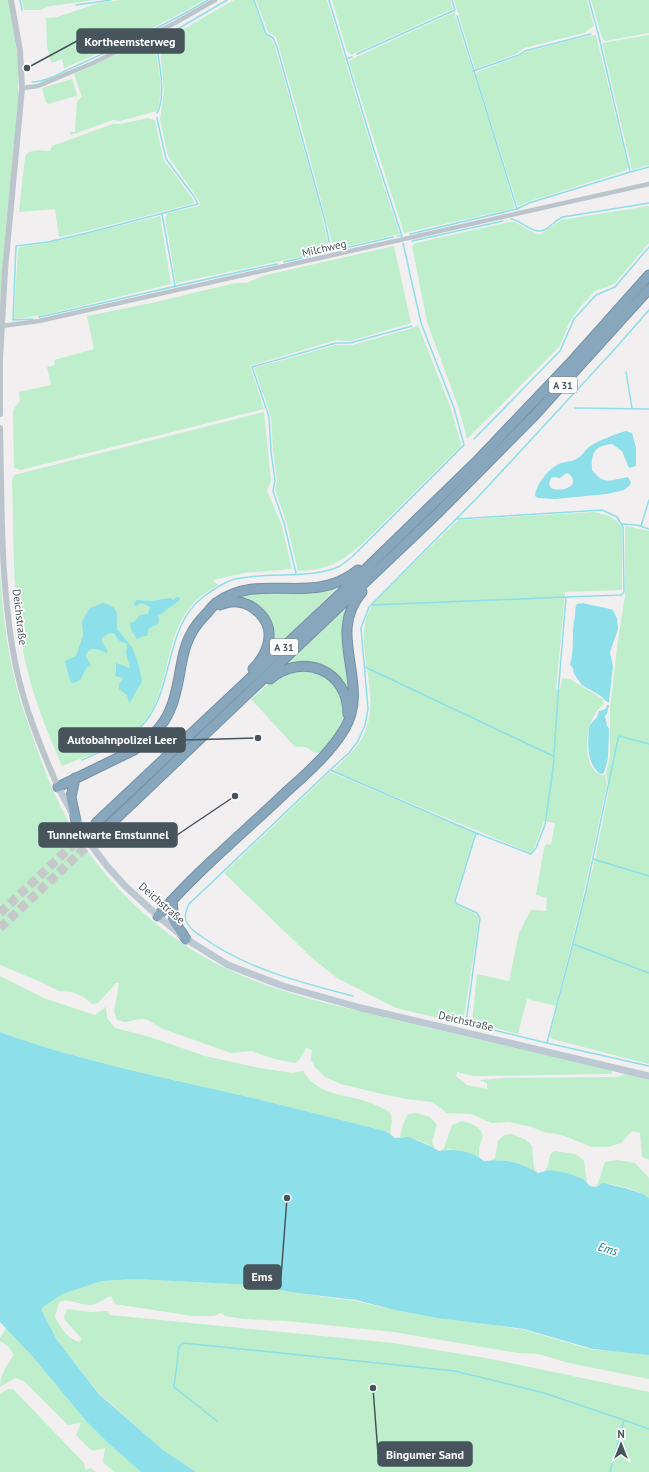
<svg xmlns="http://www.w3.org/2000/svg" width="649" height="1472" font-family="'PT Sans',sans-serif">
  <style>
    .green { fill: #bfeecc }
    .water { fill: #8ddfe9; fill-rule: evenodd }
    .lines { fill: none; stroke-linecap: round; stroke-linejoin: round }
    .stream { stroke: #8ddfe9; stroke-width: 1.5 }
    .motorway-tunnel { stroke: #c6c8ca; stroke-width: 9; stroke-dasharray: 9 4.5; stroke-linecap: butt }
    .motorway-casing { stroke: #7392a8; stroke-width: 11 }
    .minor { stroke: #bbc5cb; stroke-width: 4.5 }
    .tertiary { stroke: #bbc5cb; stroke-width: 6 }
    .secondary { stroke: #bdc9d2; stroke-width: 7 }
    .motorway { stroke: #88a6bc; stroke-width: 9 }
    .labels { text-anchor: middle; stroke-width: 3.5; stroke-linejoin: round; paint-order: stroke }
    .shield { fill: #fff; stroke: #7e878d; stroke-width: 1 }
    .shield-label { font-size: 10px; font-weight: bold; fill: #47545c }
    .street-label { font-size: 11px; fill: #47545c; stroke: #fff }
    .water-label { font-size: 12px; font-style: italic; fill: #11818f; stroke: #fff }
    .leader { fill: none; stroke: #47545c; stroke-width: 1.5 }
    .callout-dot { fill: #47545c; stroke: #fff; stroke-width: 1.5 }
    .callout { fill: #47545c; stroke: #47545c; stroke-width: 1.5 }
    .callout-label { font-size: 12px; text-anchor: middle; font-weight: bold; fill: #fff }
  </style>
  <rect width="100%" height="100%" fill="#f1efef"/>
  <path class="green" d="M0,0H9L18,61V99L5,239L0,302Z
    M22,0H95L50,6L40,10H24Z
    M121,0H205C160,25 113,48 64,68L62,59L51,63L47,46L46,18L57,17L99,3Z
    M234,0H253L266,35L271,39L275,46L319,203L329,248L325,252L176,283L165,218L168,213L199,206L200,202L168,156L160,119L164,92L160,48L161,44L165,40Z
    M256,0H327L377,166L400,234L334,249L333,247L299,117L276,37L268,32Z
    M332,0H450L453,9L351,55L347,51Z
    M454,0H587L594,26L584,33L524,48L516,54L475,69Z
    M591,0H649V33L605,41L602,38Z
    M454,12L496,143L515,208L404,233L349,62L352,59Z
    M596,35L628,167L625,171L524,203L518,207L476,74L477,72L519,56L526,52L588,36Z
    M649,35V165L632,170L602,43Z
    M144,42L155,48C159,68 164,92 157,111L120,121L113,120L71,135L70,132H75L77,101L82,97L74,74Z
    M72,79L77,94L76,96L48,104L46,102L42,88Z
    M148,118L155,120L163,159L193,199L194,202L192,204L87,231L59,237L55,209L19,212L25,157C29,148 41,151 50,151L52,146L113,124H120Z
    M649,206V243L614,284L595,291L580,307L569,323L560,345L555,351L467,439L458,406L427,322L412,246L416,243L509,222H515L527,229L537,234H541L561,220Z
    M160,216L171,284L44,315L14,319L18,248L20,247L48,243Z
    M394,246L411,323L350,341L336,340L250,366L264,409L21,470L14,468L13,410L20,401L19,392L51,385L47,367L55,365L54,360L94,349L87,316L156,302L235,283H247L262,276Z
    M418,325L451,409L461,444L460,447L362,544C339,563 328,570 298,571L287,524L275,490L277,480L273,450L271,417L254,368L336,345H352L413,328Z
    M264,412L271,481L267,491L281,523L292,569L244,573L213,580L218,585C208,591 198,597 191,606C161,641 172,695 139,728C120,746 86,756 62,766C45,727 29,687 22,645C12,591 14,535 12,480L14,475Z
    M594,512C606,515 616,517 622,528V590L565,592L556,689L560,690L562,678L570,679L603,699L604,704C600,708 596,711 594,716C585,731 582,767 601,775L605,774L607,785L582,901L556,1006L527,999L518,1034L472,1022L477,974L509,981L519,933L531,910L546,911L547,898L536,895L544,848L546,844L551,845L555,823L544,821L536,844L531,853L333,771C344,760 356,750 363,736C382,699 357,657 366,618C368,612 371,607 374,602L458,520Z
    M626,526L649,531V1064L552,1039L550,1036L595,859L609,789L606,773L610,756V709L618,640L625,596V528Z
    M0,569C2,610 7,652 18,692C21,704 26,717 30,729C42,764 55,800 74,831C110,888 162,937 223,967C276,993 334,1005 392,1019C465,1037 539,1053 612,1070V1074L473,1076L457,1072L456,1076L467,1085L487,1089V1083L479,1080L506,1078L617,1077L626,1074L649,1079V1160L642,1157L640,1133L632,1131L621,1143L608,1147H592L562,1135L543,1132L532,1127L509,1122L492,1123L471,1114L447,1113L432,1102L406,1099L378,1093L341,1084L325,1077L315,1067L311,1060L312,1050L306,1048L299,1060L295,1063L274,1059L251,1051L231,1053L163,1029L146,1019H140L125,1022L117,1020L114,1012L119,983H116L98,1003L92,1004L85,998L73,992L59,991L43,983L0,965Z
    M343,582L277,647L270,640L267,620L232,600L236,595Z
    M351,601V705L332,672L281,668Z
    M295,670H316L338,686L345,710L342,721L335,735L321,752L315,753L306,747H295L251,699L271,682Z
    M330,772L475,833L454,901C459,910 473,909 479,918L463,1024L396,1008L337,978L311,957L224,873Z
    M0,976L46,999L95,1015L106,1007L107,1018L115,1028L150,1037L205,1056L259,1068L292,1073L303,1071C320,1099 352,1093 378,1106C381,1108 386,1109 389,1112C394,1117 391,1126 390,1133L394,1138L385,1131C344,1121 302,1110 261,1100C173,1079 85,1063 0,1032Z
    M416,1113L430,1117L437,1125L432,1141L435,1149C426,1142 412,1137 400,1137L403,1124L408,1114Z
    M462,1121C471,1123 479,1126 483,1135L479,1148V1157L449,1149L440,1151L444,1148L452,1125Z
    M512,1134L526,1140L532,1146L534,1168L538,1173C519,1162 512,1159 490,1161L495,1158L498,1141L504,1135Z
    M554,1151L576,1154L584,1161L587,1183L583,1179L551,1170L544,1172L548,1166L550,1155Z
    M618,1160L635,1163L649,1178V1198C639,1191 617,1183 604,1184C601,1184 598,1185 595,1187C601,1181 601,1170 605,1162Z
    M137,1279L251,1285L297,1293L355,1301L395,1310L438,1317L525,1330L593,1350L649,1352V1379L569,1363L538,1354L518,1353L394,1332L286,1321L245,1319L225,1316L221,1313L214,1316H192L115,1304L111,1296C103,1298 100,1304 90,1305C79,1305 70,1298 59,1302L55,1317C61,1328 68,1340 80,1342L81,1338L65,1320L64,1317L67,1309L89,1312L107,1311L110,1315L393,1343L486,1358L649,1392V1472H196L163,1450L99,1393L57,1340L42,1311V1308L61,1294L102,1281Z
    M6,1328L33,1357L87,1422L108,1443L141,1472H114L103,1462L105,1448L92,1451L76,1435L81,1423L68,1425L24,1381L15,1378L0,1387C0,1376 7,1364 14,1355L8,1346L0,1341V1338Z
    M8,1389H13L84,1463L85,1470L91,1468L96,1472H0V1394Z"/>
  <path class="water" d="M626,431L632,433L636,448V466L629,468L622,451L612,444C594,446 591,453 592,470C605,486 610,480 628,477L631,482L630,485L624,490L607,494L555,499L538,498L535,496C536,484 549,468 561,463C567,461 573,462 578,458C583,455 585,450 589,447C595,442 618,433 626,431ZM567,473C574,476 576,485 567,488C563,490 555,490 551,488L549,484L551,478L554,477L560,478Z
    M176,597L180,598V600L161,614L158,616L159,619L158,624L149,628L147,636H143L137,639L131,630L130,623L134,622L140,615L148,614L150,607L142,603L135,606L134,603L137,600L151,601L170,598L174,600Z
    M103,603C121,608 116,614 117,629L132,647L139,666L142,682C136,689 135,696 129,703L127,695L119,689V684L123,678L115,676L116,673V663L130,668L126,653L127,646L126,643C118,642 118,639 114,633H110L102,638V642L108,651L106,653C98,649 89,645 86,656L91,666L87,667L80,680L74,683H72L69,678L65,661L76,656L83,636L82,622L86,614L90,608Z
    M583,603C594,606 604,607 613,610L617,619L618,629L610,652L613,666L609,702H607L601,696L582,685L574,674L573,668L570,665C575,649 571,632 575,616C576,611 574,610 577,604Z
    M607,705H609L607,714L605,716L607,726L609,729L608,758L604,773L600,774C586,762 588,745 589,728L590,725L597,717L599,711C603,710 606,710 607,705Z
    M0,1032C85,1063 173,1079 261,1100C303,1110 344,1121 385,1131L395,1138L409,1137L430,1146L439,1151C453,1148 473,1151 484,1161C510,1160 515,1160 538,1173L550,1170L567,1173L583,1179L590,1186L596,1187L603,1183L625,1188L643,1194L649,1198V1355L593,1349L524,1329L438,1318L395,1310L356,1300L297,1293L251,1285L136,1279L102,1281L62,1294L42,1308V1311L57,1340L99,1394L163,1450L196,1472H141L108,1443L87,1422L33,1357L0,1322Z"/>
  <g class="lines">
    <path class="stream" d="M20,0L22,10
      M254,0L266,34L273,38L277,47L325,221L331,251
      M329,0L373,147L402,236H398
      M76,5L111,0
      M157,41L227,0
      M157,48C160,67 166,96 157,113
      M357,54L455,10L452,0
      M346,59L352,57
      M473,71L519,55L525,51L591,34
      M32,82C47,82 64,71 78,65C122,45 166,25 208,0
      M630,172L649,167
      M517,209L529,203L630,172L598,33L589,0
      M162,214L175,286
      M511,219C521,220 534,235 544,230C551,227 555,220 563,217L649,203
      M410,234L517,209L457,16
      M412,241L503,221
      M284,262L393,237
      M39,317C119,300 198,280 277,264
      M33,319L13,320L16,246L48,242L87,233L198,204L195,198L166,159L157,118
      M626,372L632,408
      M575,408L649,409
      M474,439L560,351L574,319L596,295L615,287L649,247
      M456,519L478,497L613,351L649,310
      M622,524L637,525L649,529
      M641,526L649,500
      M296,573L284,523L273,491L275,480L271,452L269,417L252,367L336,343H350L412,326
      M371,605L566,597
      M365,667L553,756
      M649,744L619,736L618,739L586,891L571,951L547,1043L649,1066
      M82,760C101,751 125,744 140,728C176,692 162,629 203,597C211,591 223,583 232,580C237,578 244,578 250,577C276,573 317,578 340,566C344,563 348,560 352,557L464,445L454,408L421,323L403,243
      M330,770L476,833L531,854L536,848L545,825L553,769L559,682L566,597L621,595L624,592L623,527L617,517L602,510L456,519L369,607L361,628L368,709L365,725L358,741L349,753L330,770L327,773L189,904C186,910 184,915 186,921C189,927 196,933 201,936C244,968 302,983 353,996
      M593,859L649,876
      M573,944L649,973
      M466,1023L480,918L477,913L457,904L455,901L476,833
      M469,1024L547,1043
      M624,1420L649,1429
      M217,1421L174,1387L179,1347L183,1343L455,1371L544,1393L624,1420L610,1472"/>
    <path class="motorway-tunnel" d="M0,913L96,823
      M0,928L103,831"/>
    <g class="motorway-casing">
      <path id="motorway" d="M220,605C225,603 232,601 238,602C254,604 270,619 269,636C269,648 261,661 253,669
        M270,679C303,652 348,670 348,714
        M75,778L71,797L76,821
        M58,787L134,750C149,739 163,727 170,710C181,686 179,655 191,634C195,626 201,619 208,612C210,609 213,606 216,603C261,570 311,608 358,570
        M96,823L340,594L476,462L574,359L649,275
        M103,831L439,512L533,417L649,289
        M172,901L174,921L186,939
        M158,916C196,872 242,834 284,794C306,774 330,754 345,728C371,683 325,634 362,592"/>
    </g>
    <path class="minor" d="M22,88L38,86L93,63L175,23L215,0
      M2,326L39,321L649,184"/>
    <path class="tertiary" d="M0,414V359L5,270L22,88L20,51L11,0
      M0,428C2,508 0,589 16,667C25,709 41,748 58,787"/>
    <path class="secondary" d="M58,787L88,841L107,866L125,886L158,916L186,939L228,965L283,986L361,1008L649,1076"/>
    <use href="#motorway" class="motorway"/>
  </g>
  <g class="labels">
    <g class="shield">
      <rect x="549" y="377" width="28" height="16" rx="3"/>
      <rect x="270" y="639" width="28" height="16" rx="3"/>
    </g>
    <g class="shield-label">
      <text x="563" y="389">A 31</text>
      <text x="284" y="651">A 31</text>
    </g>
    <g class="street-label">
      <text transform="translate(324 248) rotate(-13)" y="4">Milchweg</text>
      <text transform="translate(20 617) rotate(83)" y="4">Deichstraße</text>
      <text transform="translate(162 903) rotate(41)" y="4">Deichstraße</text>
      <text transform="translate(466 1021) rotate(13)" y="4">Deichstraße</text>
    </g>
    <g class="water-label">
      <text transform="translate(608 1249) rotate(17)" y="4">Ems</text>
    </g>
  </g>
  <path class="leader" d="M27 68L77 41M258 738L185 740M235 796L177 835M287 1198L281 1277M373 1388L378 1454"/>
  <g class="callout-dot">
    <circle cx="27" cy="68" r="4"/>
    <circle cx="258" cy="738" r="4"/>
    <circle cx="235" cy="796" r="4"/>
    <circle cx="287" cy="1198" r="4"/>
    <circle cx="373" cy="1388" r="4"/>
  </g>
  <g class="callout">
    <rect x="77" y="29" width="107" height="24" rx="4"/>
    <rect x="59" y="728" width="126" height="24" rx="4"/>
    <rect x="39" y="823" width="138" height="24" rx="4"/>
    <rect x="244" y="1265" width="37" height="24" rx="4"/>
    <rect x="378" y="1442" width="94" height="24" rx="4"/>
  </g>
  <g class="callout-label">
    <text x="130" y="46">Kortheemsterweg</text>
    <text x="122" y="744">Autobahnpolizei Leer</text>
    <text x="108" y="839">Tunnelwarte Emstunnel</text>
    <text x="262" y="1281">Ems</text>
    <text x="425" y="1459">Bingumer Sand</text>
  </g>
  <g transform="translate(621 1444)" stroke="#ffffff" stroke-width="3" paint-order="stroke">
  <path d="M0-3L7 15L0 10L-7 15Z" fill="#47545c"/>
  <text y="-6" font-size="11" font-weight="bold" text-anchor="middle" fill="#47545c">N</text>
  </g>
</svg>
